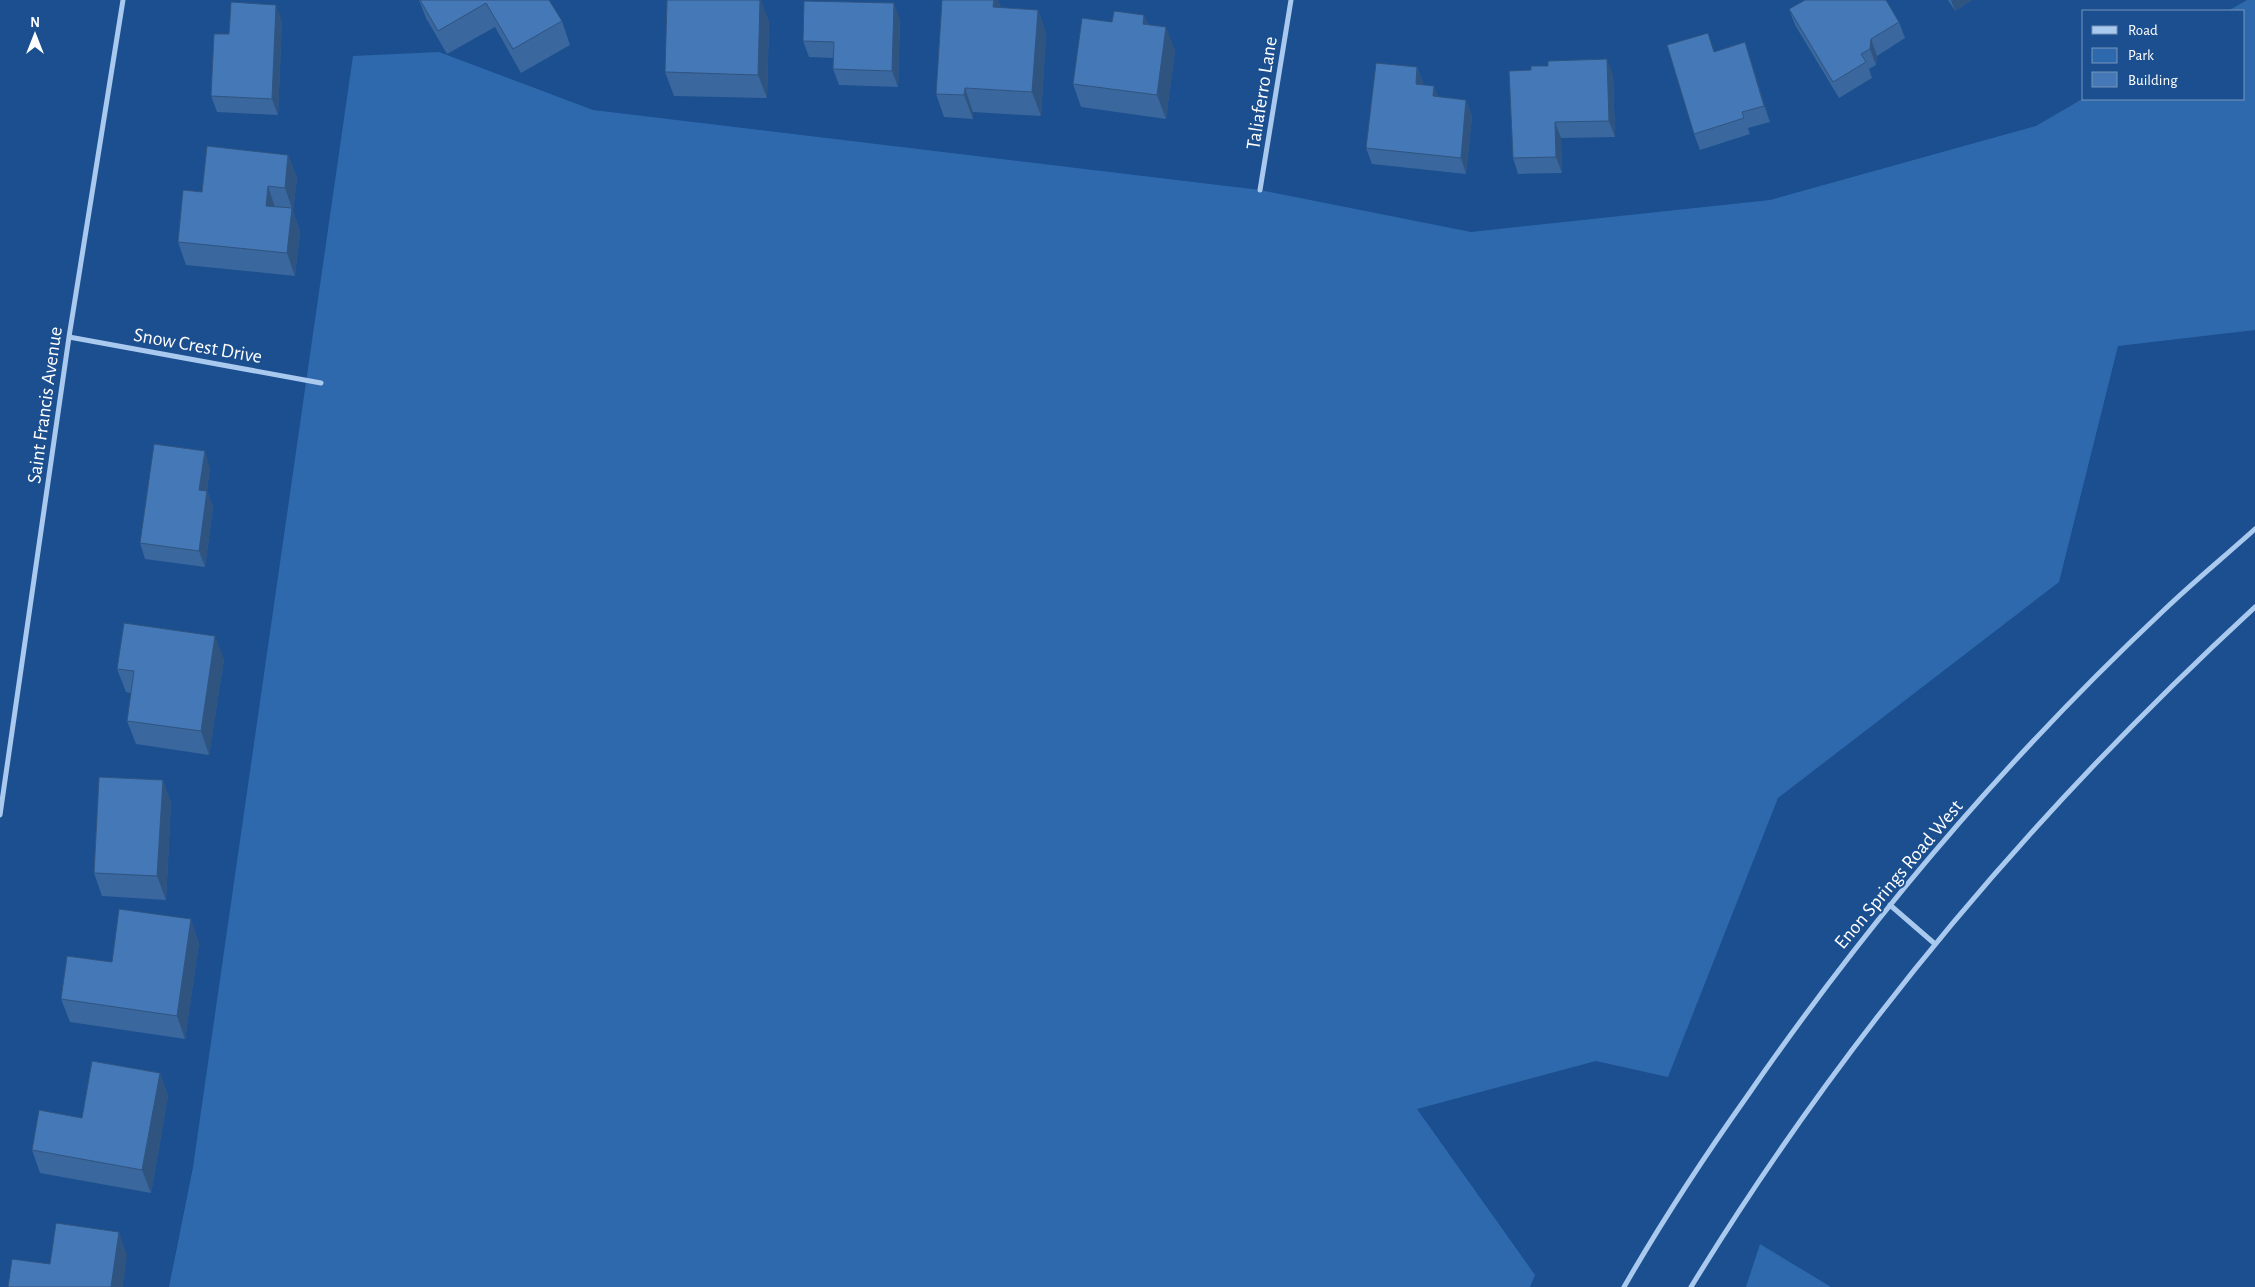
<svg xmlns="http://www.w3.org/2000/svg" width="2255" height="1287" font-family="'Alegreya Sans',sans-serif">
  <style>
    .green { fill: #2e69ad }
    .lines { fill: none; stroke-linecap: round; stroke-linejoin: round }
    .minor { stroke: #a9c9ee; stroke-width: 5 }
    .wall { fill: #3a679d }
    .shaded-wall { fill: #305480 }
    .building { fill: #4478b7; stroke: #305480 }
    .labels { text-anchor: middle; stroke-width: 4; stroke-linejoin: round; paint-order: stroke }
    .street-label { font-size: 20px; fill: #fff; stroke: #1b4f8f }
  </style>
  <rect width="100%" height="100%" fill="#1b4f8f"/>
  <path class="green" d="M2247,0H2255V330L2118,346L2059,582L1778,798L1668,1077L1596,1061L1417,1109L1535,1275L1530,1287H169L193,1167L353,56L439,52L593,110L1260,190L1471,232L1770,200L2036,126L2084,98L2244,99V11H2228Z
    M1760,1244L1831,1287H1746Z"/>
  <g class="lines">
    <path class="minor" d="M1260,190L1291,0
      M69,337L321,383
      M0,815L69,337L123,0
      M1890,905L1935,944
      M1624,1287C1662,1221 1704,1157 1748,1095C1869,920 2007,758 2162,612C2192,583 2224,557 2255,529
      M1691,1287C1845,1035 2038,807 2255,607"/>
  </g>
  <path class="wall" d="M419,0H549L562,21L570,45L521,73L495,27L447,54L426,18Z
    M998,0L1001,8L1038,10L1046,33L1041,116L973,112V119L944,117L936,94Z
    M1948,0H1972L1955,11Z
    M1789,9L1899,22L1905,38L1877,56L1876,65L1869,69L1872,78L1839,98L1795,25Z
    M1144,15L1148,24L1175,50L1166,119L1081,107L1073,84Z
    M900,19L898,87L839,85L833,69V58L809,57L803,41Z
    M282,21L278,115L217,112L211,96L229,34Z
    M769,21L767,98L674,96L665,72Z
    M1715,52L1750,58L1770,122L1748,128L1750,134L1700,150L1694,134Z
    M1548,66L1613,75L1615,137L1561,138L1562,173L1518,174L1513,158L1531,70Z
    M1417,67L1423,83V85L1434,86L1438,97L1466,100L1472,116L1466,174L1372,164L1366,148Z
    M288,155L297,178L293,211L300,232L295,276L186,265L178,242L202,192Z
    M210,467L207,491L213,507L205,567L145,559L140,543Z
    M224,659L209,755L136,744L127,721L131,693L126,692L117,669Z
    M163,780L171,803L166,900L102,896L94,873Z
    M199,943L185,1039L70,1022L61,999Z
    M160,1073L168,1096L151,1193L40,1173L32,1150L82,1118Z"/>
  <path class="shaded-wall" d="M760,0H761L769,21L767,98L758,75Z
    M994,0H998L1003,14L993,7Z
    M1951,0H1972L1955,11Z
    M894,3L900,19L898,87L892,71Z
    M276,5L282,21L278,115L272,99Z
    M1038,10L1046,33L1041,116L1032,92Z
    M1144,15L1153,38L1143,24Z
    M1166,27L1175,50L1166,119L1157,95Z
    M1871,39L1877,56L1876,65L1870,49Z
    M1745,42L1770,122L1764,106Z
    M1607,59L1613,75L1615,137L1609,121Z
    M1417,67L1423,83L1421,100L1416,84Z
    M1434,86L1440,102L1433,96Z
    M965,88L973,112V119L964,95Z
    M1466,100L1472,116L1466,174L1461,158Z
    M1555,122L1561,138L1562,173L1556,157Z
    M288,155L297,178L293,211L285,188Z
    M268,186L276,210L266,206Z
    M292,208L300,232L295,276L287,253Z
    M205,451L210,467L205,506L199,490Z
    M207,491L213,507L205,567L199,551Z
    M215,636L224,659L209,755L201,731Z
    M163,780L171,803L166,900L157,876Z
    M191,919L199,943L185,1039L177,1016Z
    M160,1073L168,1096L151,1193L142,1170Z
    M119,1232L127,1255L123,1287H111Z"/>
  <path class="building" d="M420,0H549L562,21L513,49L486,3L438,31Z
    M667,0H760L758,75L665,72Z
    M942,0H994L993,7L1038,10L1032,92L965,88L964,95L936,94Z
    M1805,0H1886L1899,22L1871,39L1870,49L1861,54L1866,62L1833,82L1789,9Z
    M804,1L894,3L892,71L833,69L834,42L803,41Z
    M231,2L276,5L272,99L211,96L214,34H229Z
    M1114,11L1144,15L1143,24L1166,27L1157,95L1073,84L1082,18L1112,22Z
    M1708,33L1714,52L1745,42L1764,106L1742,112L1744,118L1694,134L1667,45Z
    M1607,59L1609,121L1555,122L1556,157L1513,158L1509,71L1531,70V66H1548V61Z
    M1376,63L1417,67L1416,84L1434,86L1433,96L1466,100L1461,158L1366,148Z
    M207,146L288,155L285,188L268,186L266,206L292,208L287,253L178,242L183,190L202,192Z
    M154,444L205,451L199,490L207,491L199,551L140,543Z
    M124,623L215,636L201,731L127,721L134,671L117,669Z
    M99,777L163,780L157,876L94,873Z
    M119,909L191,919L177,1016L61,999L67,956L112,962Z
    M92,1061L160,1073L142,1170L32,1150L39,1110L82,1118Z
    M56,1223L119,1232L111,1287H8L12,1259L50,1264Z"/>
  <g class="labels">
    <g class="street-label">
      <text transform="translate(1261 93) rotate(-81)" y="7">Taliaferro Lane</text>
      <text transform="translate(198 345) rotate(10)" y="7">Snow Crest Drive</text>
      <text transform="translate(44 405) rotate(-82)" y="7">Saint Francis Avenue</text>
      <text transform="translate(1898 874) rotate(-50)" y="7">Enon Springs Road West</text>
    </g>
  </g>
  <rect x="2082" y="10" width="162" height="90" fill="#1b4f8f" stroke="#7695bc"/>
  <rect x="2092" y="26" width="25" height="8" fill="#a9c9ee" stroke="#7695bc"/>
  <text x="2128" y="35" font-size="15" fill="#ffffff">Road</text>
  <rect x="2092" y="48" width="25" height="15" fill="#2e69ad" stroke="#7695bc"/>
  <text x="2128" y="60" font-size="15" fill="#ffffff">Park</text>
  <rect x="2092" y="72" width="25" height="15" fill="#4478b7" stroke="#7695bc"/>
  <text x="2128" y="85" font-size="15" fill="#ffffff">Building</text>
  <g transform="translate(35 35)" stroke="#1b4f8f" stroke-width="4" paint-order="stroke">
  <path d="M0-4L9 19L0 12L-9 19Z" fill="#ffffff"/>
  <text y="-8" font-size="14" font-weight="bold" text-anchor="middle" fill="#ffffff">N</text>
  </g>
</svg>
